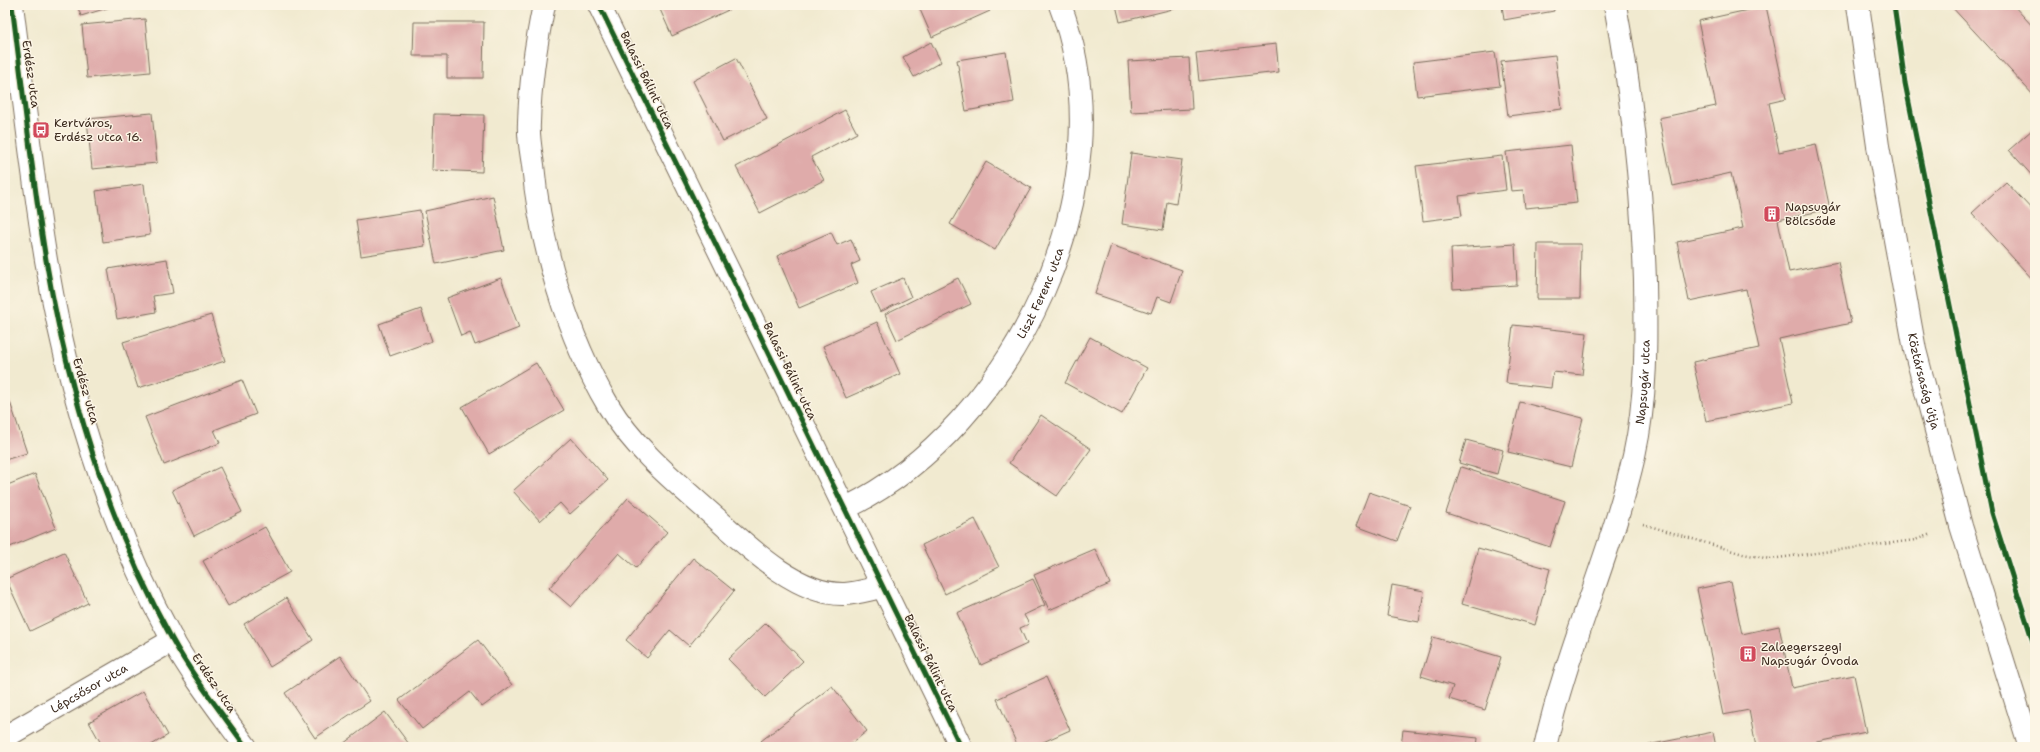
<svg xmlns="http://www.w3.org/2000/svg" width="2040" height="752" font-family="'Shantell Sans',sans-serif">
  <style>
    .building { fill: #dfabaa }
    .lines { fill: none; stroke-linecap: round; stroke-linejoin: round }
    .minor-casing { stroke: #7b6d5c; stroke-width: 24 }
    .tertiary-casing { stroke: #7b6d5c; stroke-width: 24 }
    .path { stroke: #7b6d5c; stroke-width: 2.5; stroke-dasharray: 1 3; stroke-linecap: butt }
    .minor { stroke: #fff; stroke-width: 22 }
    .tertiary { stroke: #fff; stroke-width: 22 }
    .cycleway-casing { stroke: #fcf5e5; stroke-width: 8 }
    .cycleway { stroke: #1b5e20; stroke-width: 5 }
    .labels { text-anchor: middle; stroke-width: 3; stroke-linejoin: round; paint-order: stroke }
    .street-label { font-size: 12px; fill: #3b2a1e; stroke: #fcf5e5 }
    .poi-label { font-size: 12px; fill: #3b2a1e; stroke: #fcf5e5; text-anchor: start }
  </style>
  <rect width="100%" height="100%" fill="#fcf5e5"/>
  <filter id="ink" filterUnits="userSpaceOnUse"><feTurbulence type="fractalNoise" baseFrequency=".025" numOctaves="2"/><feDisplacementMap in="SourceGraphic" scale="8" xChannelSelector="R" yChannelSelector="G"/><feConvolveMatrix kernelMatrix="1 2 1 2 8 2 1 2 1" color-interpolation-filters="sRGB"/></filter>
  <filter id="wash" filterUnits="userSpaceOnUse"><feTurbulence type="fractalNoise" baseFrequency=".012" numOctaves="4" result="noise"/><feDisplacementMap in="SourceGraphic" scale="16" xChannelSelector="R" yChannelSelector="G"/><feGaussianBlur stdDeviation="0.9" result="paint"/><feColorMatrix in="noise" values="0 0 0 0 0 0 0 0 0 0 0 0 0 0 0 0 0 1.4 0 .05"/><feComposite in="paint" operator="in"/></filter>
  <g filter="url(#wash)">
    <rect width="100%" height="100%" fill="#f1ead0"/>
    <g id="blocks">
      <path class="building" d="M77,5H117L81,16Z
        M658,5H736L737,6L672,36Z
        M918,5H987L990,11L932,37Z
        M1116,5H1181V7L1120,22Z
        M1502,5H1553L1554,11L1504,20Z
        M1950,5H2013L2035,29V97Z
        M1766,6L1786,99L1769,103L1779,152L1816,144L1830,209L1778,220L1789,272L1838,262L1851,323L1779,339L1793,403L1706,421L1693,362L1759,348L1746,289L1689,301L1677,242L1743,228L1731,173L1673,186L1659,118L1716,106L1698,21Z
        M145,19L150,72L87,78L82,25Z
        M414,22H484L483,78H447V56H413Z
        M931,42L941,62L914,77L903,57Z
        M1276,44L1279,72L1199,81L1196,53Z
        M1006,52L1014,102L966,111L957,60Z
        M1495,52L1500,86L1417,96L1413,62Z
        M1555,55L1562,109L1508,116L1501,61Z
        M736,58L767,119L723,141L693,81Z
        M1189,58L1192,109L1131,112L1128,61Z
        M845,110L857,133L811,157L824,180L760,213L736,167Z
        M152,113L157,163L92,169L87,119Z
        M434,114L484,115L482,172L432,170Z
        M2033,129L2035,131V179L2009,150Z
        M1571,145L1577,203L1525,208L1523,190L1511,191L1506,152Z
        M1131,153L1182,160L1176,204L1167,202L1163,230L1122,224Z
        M1502,156L1506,190L1459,196L1462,216L1423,221L1416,166Z
        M986,162L1031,188L995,250L950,224Z
        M2006,182L2035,213V282L1972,213Z
        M144,184L150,235L103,242L96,191Z
        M493,196L504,250L436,264L425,211Z
        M420,210L425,246L361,256L356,220Z
        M831,232L837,245L851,239L860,261L851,265L858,283L799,308L777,256Z
        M1515,244L1517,285L1453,289L1451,248Z
        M1538,244H1581L1580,299H1537Z
        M1111,245L1182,270L1171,302L1157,297L1151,313L1095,294Z
        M167,259L173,293L153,296L156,312L117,319L108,269Z
        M501,278L519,328L475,345L470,332L461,336L447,298Z
        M903,278L911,297L880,312L871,292Z
        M958,278L971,304L897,340L885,314Z
        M421,309L432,341L390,356L379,324Z
        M211,315L225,361L138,388L123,342Z
        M877,322L900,374L846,398L823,346Z
        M1513,325L1587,333L1582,375L1553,372L1551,388L1506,383Z
        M1090,337L1147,368L1122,414L1065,383Z
        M536,363L564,410L489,454L462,407Z
        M242,380L256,414L214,430L220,443L164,465L145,417Z
        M10,402L27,453L5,460V403Z
        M1520,402L1583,418L1571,467L1508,452Z
        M1041,415L1091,449L1057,496L1009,463Z
        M571,438L608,480L570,514L560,503L540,521L513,491Z
        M1466,440L1503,450L1497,474L1459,463Z
        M220,467L242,512L194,536L172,490Z
        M1461,467L1565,501L1550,547L1446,513Z
        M35,474L56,528L5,549V486Z
        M1369,492L1410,506L1397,541L1356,526Z
        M628,498L667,532L636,568L619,553L571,607L549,588Z
        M975,519L999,567L945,594L922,545Z
        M265,527L290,572L228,606L203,561Z
        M1478,548L1550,569L1535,625L1462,604Z
        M1095,549L1110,584L1049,610L1034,575Z
        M64,552L88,603L30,631L6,579Z
        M693,558L734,591L689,646L670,630L647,658L626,640Z
        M1033,579L1045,605L1024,615L1029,624L1020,628L1027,644L981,665L957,613Z
        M1731,582L1742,634L1779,626L1792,688L1854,675L1866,732L1808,744L1806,747H1756L1749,710L1723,715L1697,589Z
        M1392,585L1424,591L1419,622L1387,616Z
        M286,598L313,640L270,667L244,624Z
        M766,623L803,661L765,697L728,659Z
        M1433,637L1501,657L1485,710L1449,699L1453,686L1421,676Z
        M478,640L512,685L482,707L470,692L422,729L399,700Z
        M340,656L370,701L315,738L285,693Z
        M1046,677L1070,730L1032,747H1018L997,699Z
        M832,686L867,731L847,747H765L761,741Z
        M143,691L168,735L148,747H103L89,722Z
        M385,712L409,744L405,747H339Z
        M1403,730L1478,738L1477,747H1401Z
        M1713,732L1716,747H1643V746Z"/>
    </g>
  </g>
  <g filter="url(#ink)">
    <use href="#blocks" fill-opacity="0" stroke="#7b6d5c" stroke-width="1"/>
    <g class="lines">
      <g class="minor-casing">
        <g id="minor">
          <path d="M12,5C23,90 32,176 46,260C68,390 108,523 172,639C193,677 221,712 246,747"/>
          <path d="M544,5C536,43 530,84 529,123C528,137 531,151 533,165C540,244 567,336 608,405C634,449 678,484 716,518C749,548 799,596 845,594C858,593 871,589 883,587"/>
          <path d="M599,5L961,747"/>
          <path id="s1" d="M846,508C1015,425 1130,186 1060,5"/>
          <path id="s2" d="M5,737L173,640"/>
          <path id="s3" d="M1545,747C1567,648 1611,555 1634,456C1647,398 1646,340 1645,281C1642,189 1632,96 1615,5"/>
        </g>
      </g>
      <g class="tertiary-casing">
        <g id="tertiary">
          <path id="s4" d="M1858,5L1878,146L1915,350L1961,526L2030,747"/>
        </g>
      </g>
      <path class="path" d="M1643,524L1743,554L1770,559L1915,540L1931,534"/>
      <use href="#minor" class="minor"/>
      <use href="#tertiary" class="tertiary"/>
      <g class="cycleway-casing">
        <path id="cycleway" d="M12,5C23,90 32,176 46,260C68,390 108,523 172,639C193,677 221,712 246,747
          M599,5L961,747
          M1894,5L1905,83L1992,513L2035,648"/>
      </g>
      <use href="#cycleway" class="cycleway"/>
    </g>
  </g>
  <defs>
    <g id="bus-square" transform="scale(0.9)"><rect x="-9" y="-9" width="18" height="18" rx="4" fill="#d1495b" stroke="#fcf5e5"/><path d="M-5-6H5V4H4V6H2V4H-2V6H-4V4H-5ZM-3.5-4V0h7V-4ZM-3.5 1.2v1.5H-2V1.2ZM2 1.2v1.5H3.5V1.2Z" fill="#fff"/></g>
    <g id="building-square" transform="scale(0.9)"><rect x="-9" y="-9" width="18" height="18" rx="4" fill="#d1495b" stroke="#fcf5e5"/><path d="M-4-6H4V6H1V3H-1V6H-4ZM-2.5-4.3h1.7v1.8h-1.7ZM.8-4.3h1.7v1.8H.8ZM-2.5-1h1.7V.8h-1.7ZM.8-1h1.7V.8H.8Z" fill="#fff"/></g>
  </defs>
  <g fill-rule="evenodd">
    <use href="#bus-square" x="41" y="130"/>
    <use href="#building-square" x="1772" y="214"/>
    <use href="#building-square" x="1748" y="654"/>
  </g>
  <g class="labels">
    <g class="street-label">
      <text transform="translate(31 74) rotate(82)" y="4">Erdész utca</text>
      <text transform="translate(647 80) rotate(64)" y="4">Balassi Bálint utca</text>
      <text dy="4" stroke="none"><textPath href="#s1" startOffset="296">Liszt Ferenc utca</textPath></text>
      <text transform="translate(790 371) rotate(64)" y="4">Balassi Bálint utca</text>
      <text dy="4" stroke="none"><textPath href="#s4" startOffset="382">Köztársaság útja</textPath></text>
      <text dy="4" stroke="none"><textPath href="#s3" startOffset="379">Napsugár utca</textPath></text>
      <text transform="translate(86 391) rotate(74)" y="4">Erdész utca</text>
      <text transform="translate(931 663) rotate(64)" y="4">Balassi Bálint utca</text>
      <text transform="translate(214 683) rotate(56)" y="4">Erdész utca</text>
      <text dy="4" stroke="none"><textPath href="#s2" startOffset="97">Lépcsősor utca</textPath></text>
    </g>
    <g class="poi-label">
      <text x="54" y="127">Kertváros,<tspan x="54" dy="14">Erdész utca 16.</tspan></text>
      <text x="1785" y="211">Napsugár<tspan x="1785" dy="14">Bölcsőde</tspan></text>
      <text x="1761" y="651">Zalaegerszegi<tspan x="1761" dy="14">Napsugár Óvoda</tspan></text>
    </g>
  </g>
  <rect width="2040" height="752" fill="none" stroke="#fcf5e5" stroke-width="20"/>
</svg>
